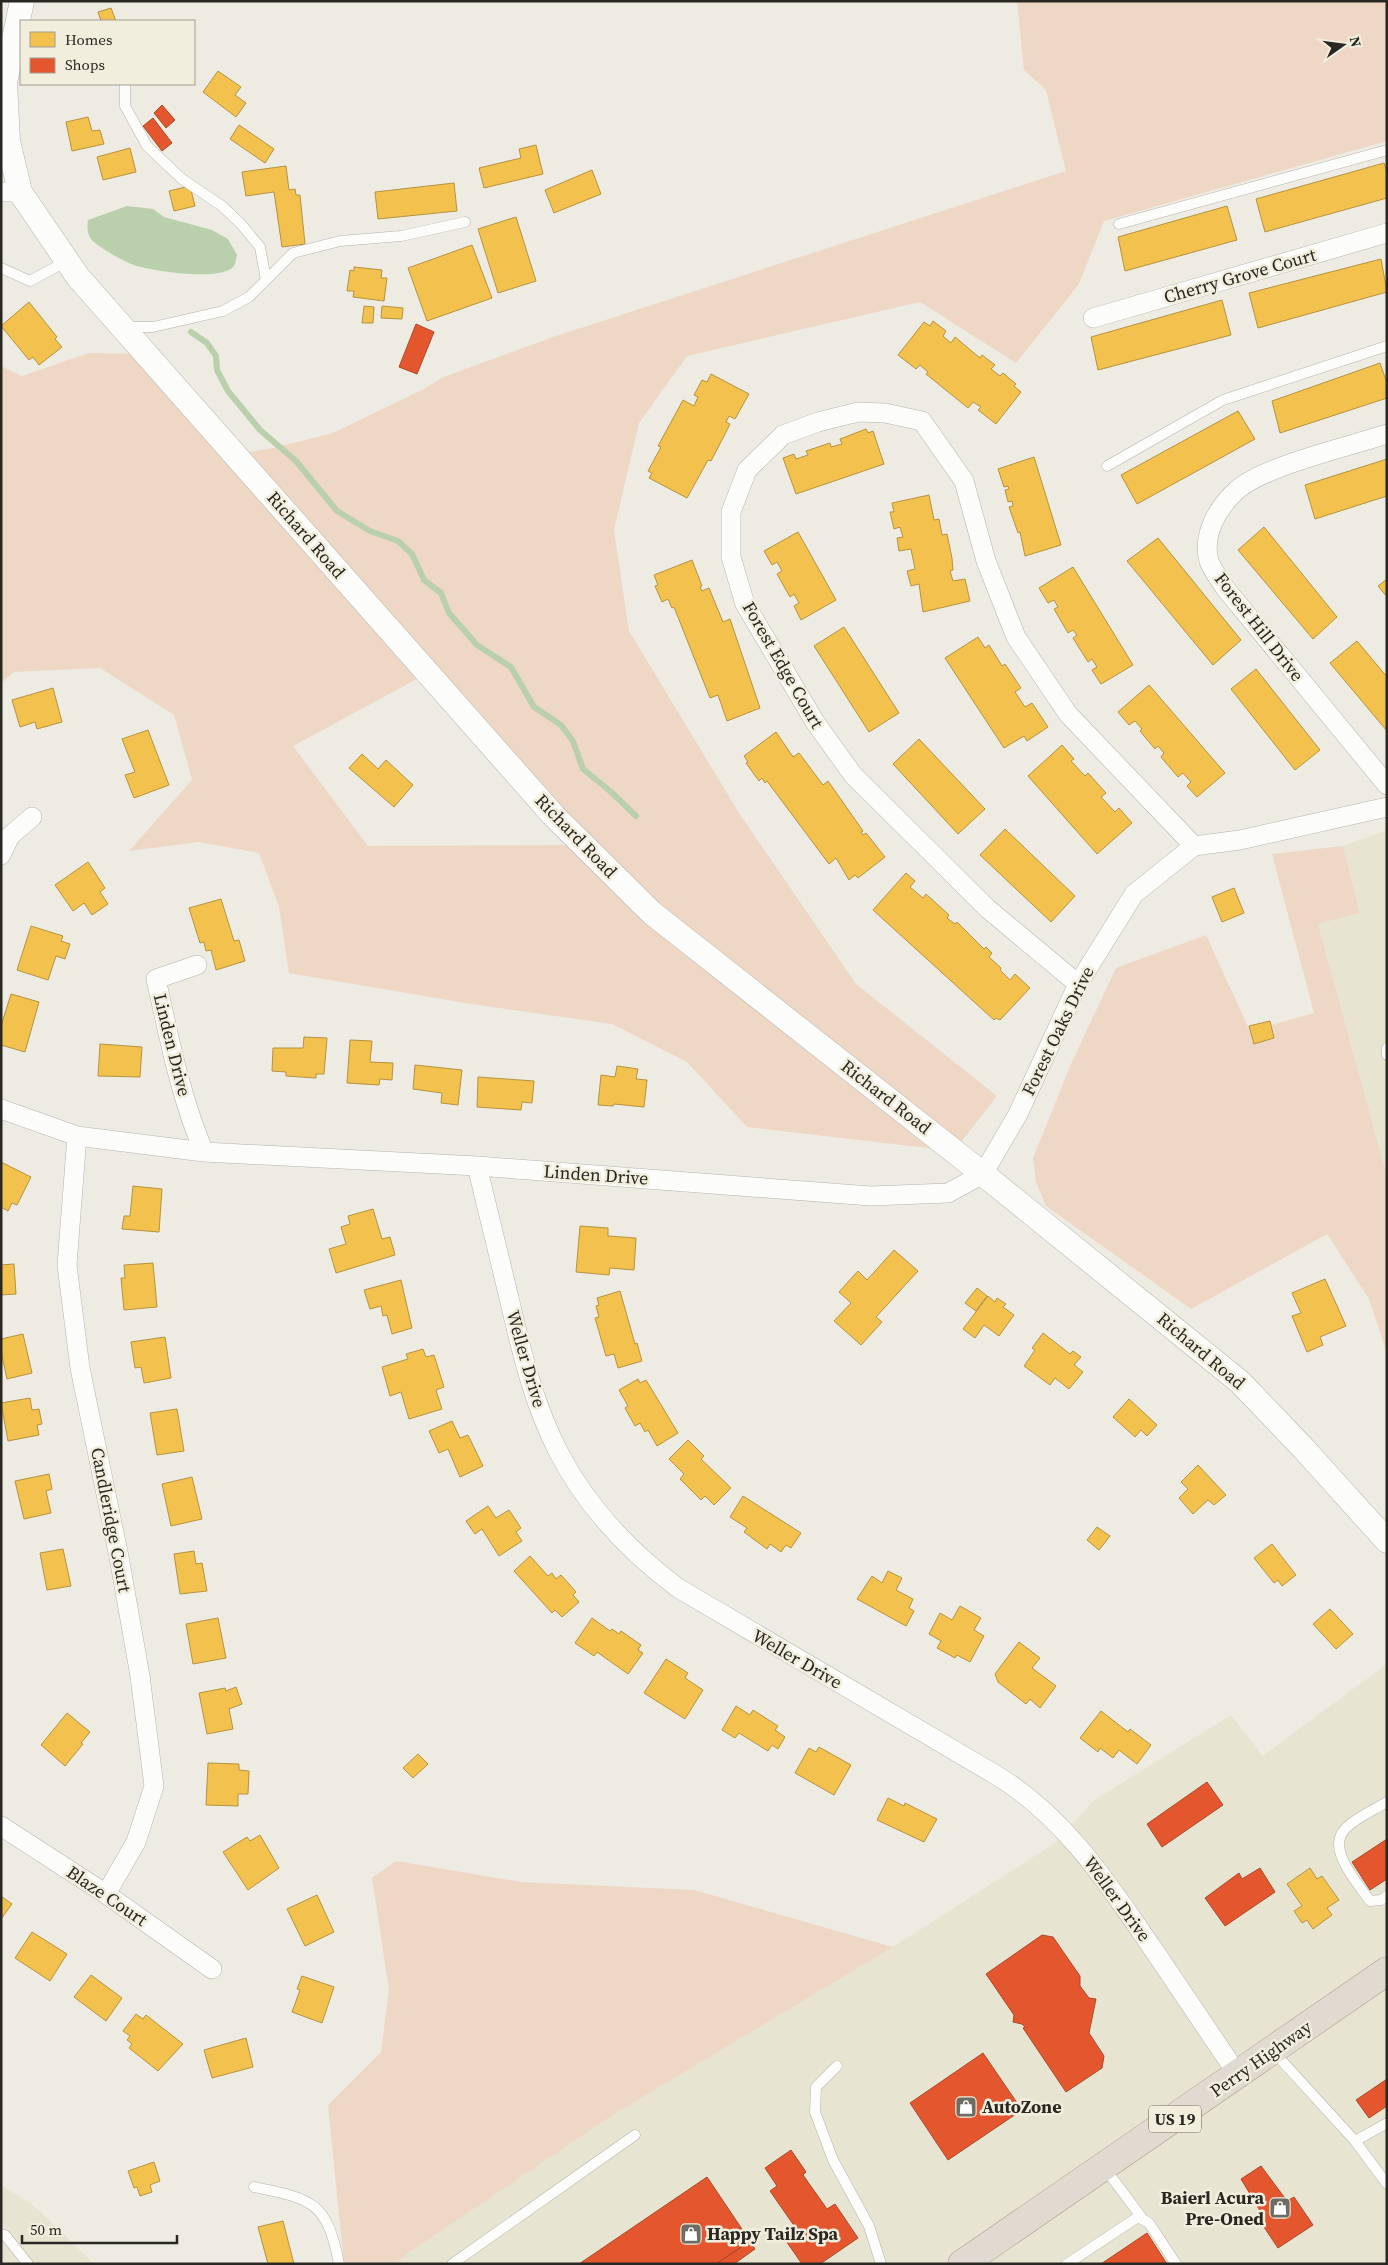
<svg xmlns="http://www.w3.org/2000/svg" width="1388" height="2265" font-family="'Source Serif 4',serif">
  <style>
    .built { fill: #e8e4d2 }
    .green { fill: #eed8c5; fill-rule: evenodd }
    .water { fill: #bad0ac }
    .homes { fill: #f2c14e; stroke: #b69340 }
    .shops { fill: #e4572e; stroke: #ac492a }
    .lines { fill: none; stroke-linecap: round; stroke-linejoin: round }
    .stream { stroke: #bad0ac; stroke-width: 6 }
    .service-casing { stroke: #b5b4ad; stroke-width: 11 }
    .minor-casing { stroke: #b5b4ad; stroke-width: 20 }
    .tertiary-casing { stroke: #b5b4ad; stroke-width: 25 }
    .trunk-casing { stroke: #a8a191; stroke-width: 29 }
    .service { stroke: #fcfcfb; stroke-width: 10 }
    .minor { stroke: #fcfcfb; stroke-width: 19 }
    .tertiary { stroke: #fcfcfb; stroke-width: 24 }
    .trunk { stroke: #e0dad0; stroke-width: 28 }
    .labels { text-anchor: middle; stroke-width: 5; stroke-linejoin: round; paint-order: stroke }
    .shield { fill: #f2eedd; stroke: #656359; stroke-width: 1 }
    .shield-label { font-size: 16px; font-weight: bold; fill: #292721 }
    .street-label { font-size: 18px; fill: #292721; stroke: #f2eedd }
    .poi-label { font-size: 18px; font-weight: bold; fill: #292721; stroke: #f2eedd; text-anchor: start }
  </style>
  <rect width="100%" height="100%" fill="#edebe2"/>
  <path class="built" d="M1387,830V1176L1318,924L1360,913L1343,846Z
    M1387,1664V2264H396L407,2254L613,2115L893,1947L1058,1841L1093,1801L1231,1715L1263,1756Z
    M1,2185L32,2204L94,2264H1Z"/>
  <path class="green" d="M1017,1H1387V141L1104,221L1079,284L1016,363L920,302L687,356L639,423L614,530L629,631L739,813L856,984L997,1096L954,1151L747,1127L687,1062L612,1024L465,1003L289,973L279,907L259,853L199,842L129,851L192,780L174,715L100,668L14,672L1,683V366L22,376L89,353L146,354L235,454L273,448L333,433L424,389L441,378L553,337L1066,171L1046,90L1024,70ZM428,673L584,845L368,846L293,746Z
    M1343,846L1360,913L1318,924L1387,1176V1353L1369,1299L1327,1234L1191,1309L1046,1206L1036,1182L1033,1158L1071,1064L1116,968L1206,935L1250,1031L1314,1013L1272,854Z
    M396,1861L521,1882L694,1890L893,1947L613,2115L407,2254L396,2264H344L328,2105L381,2052L389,1989L372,1878Z"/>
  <path class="water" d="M127,206L153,209L164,217L212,230L228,239L237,255C236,258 236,263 234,266C221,282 155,271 137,266C128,264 96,246 91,239C87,233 87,227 88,220Z"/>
  <path class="homes" d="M111,8L116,21H101L98,12Z
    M218,71L241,87L235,95L246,103L236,117L203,92Z
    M88,117L92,131L100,130L104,144L72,151L66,122Z
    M239,125L274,149L265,163L230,139Z
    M536,145L543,174L484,188L479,168L521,158L519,149Z
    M130,148L136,172L103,180L97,157Z
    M1384,163L1387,172V198L1265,232L1256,199Z
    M286,166L289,190L295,189L296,195H300L305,244L282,247L274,192L246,196L242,172Z
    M592,170L601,194L554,213L545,190Z
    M454,183L457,211L378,219L375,192Z
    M190,186L195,206L174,211L169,191Z
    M1227,206L1237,240L1125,271L1118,237Z
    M516,217L536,281L498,293L478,229Z
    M472,245L492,298L427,321L408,268Z
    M1381,259L1387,292L1258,328L1249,293Z
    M354,267L382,270L381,278H387L384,301L353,297L354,291H347L350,270L354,271Z
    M1222,300L1231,335L1098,370L1091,337Z
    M29,302L57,337L55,339L62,347L39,365L33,357L29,360L1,326Z
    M364,306L374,307L373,323H362Z
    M382,306L403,308L402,319L381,318Z
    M933,321L946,331L943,336L951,343L955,337L980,358L982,355L995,365L991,369L1000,376L1003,373L1016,384L1014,386L1021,392L996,424L978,410L981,407L973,402L968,408L926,374L928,372L920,365L916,369L898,355L924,322L930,326Z
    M1380,363L1387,383V398L1280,433L1272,401Z
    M711,374L749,394L735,419L729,416L726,422L730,424L723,438L711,461L708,460L687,498L649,478L652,473L648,471L661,447L658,446L683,400L694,406L698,397L694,395L702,380L707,382Z
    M1238,411L1255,439L1137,504L1121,475Z
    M866,429L868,433L873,431L884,464L796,494L783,458L794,454L796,459L808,455L806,451L830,443L831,447L842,444L840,439Z
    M1034,457L1061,545L1025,556L1020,532L1018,533L1009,507L1013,506L1012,501L1008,502L1005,490L1009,489L1008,486L1004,487L998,469Z
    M1387,459V496L1315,519L1305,485Z
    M929,495L934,520L939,519L942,535L947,534L952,558L953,570L950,571L953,581L965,579L970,601L923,612L919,584L911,586L907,571L915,569L911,549L899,551L897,538L903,537L900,527L894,529L890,512H894L892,503Z
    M1264,527L1337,617L1313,639L1238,550Z
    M798,532L836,600L801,620L794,606L799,603L794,594L790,597L777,574L782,571L777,562L772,565L764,551Z
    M1158,538L1241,640L1213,665L1127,561Z
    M692,560L702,586L700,587L702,591L709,588L723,622L730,619L760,708L727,721L718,695L710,698L674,607L672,608L668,599L662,602L655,586L658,585L654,575Z
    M1073,567L1133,665L1101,684L1092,670L1097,667L1092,659L1088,662L1073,638L1077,635L1073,630L1068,633L1054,609L1058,607L1054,600L1048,603L1039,588Z
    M1387,579V597L1378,586Z
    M844,627L899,713L869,732L814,646Z
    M978,637L985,648L989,645L1002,666L1005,664L1021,688L1015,692L1025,707L1032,703L1048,727L1027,741L1024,736L1004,748L945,658Z
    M1357,641L1387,677V731L1330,663Z
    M1256,669L1320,750L1295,770L1231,689Z
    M1149,685L1225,773L1197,797L1187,786L1191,782L1183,773L1178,777L1161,757L1164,753L1158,746L1155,749L1140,731L1142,729L1135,721L1129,725L1118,712Z
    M53,688L62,722L37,729L35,722L20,727L12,700Z
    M148,730L169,785L134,798L125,775L135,772L122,739Z
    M776,732L793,757L799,753L823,785L828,781L863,831L861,832L863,835L866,833L885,857L858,878L855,875L849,880L836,858L829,864L767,781L765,783L762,778L759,781L746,763L748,762L744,756Z
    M919,739L985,809L958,834L893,764Z
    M1062,745L1074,759L1071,761L1085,776L1088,773L1106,793L1101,797L1115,812L1119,808L1132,823L1097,854L1028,776Z
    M362,754L378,769L386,760L413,785L394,807L349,768Z
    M1005,829L1075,896L1051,922L980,855Z
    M88,862L105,888L100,892L108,904L92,915L84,903L73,911L55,885Z
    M906,873L915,881L910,887L923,898L926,894L949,915L947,918L955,924L957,922L984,949L986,947L992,953L989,957L1001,968L1000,970L1010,980L1015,974L1030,988L1000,1020L996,1018L994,1020L873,910Z
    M1234,888L1244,913L1222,922L1212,897Z
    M221,899L234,941L239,940L245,961L216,970L211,950L206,951L204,942L200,943L189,908Z
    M31,926L63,936L61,941L70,944L65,959L56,956L48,980L17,970Z
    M11,994L39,1002L25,1052L1,1045V1026Z
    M1270,1021L1274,1038L1254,1044L1249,1026Z
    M304,1037L327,1038L324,1074H316V1078L286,1076V1072L272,1071L273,1048H303Z
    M350,1040L372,1041L370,1062L393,1063L392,1080L380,1079L379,1085L347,1083Z
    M100,1044L142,1047L140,1077L98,1076Z
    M415,1065L462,1070L458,1105L441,1103L442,1093L413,1089Z
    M617,1066L638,1069L636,1079L647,1080L644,1107L614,1104L613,1106L598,1105L601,1075L615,1077Z
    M478,1077L534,1081L532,1103L522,1102L521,1110L477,1107Z
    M1,1162L31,1177L17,1205L12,1203L8,1211L1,1207Z
    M133,1186L162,1189L159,1232L122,1229L124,1216H130Z
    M373,1209L382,1239L390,1237L395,1255L336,1273L329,1249L346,1244L341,1227L350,1224L348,1216Z
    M580,1226L608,1228V1236L636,1238L634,1270L610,1268L609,1275L576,1272Z
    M894,1250L918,1271L876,1317L882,1322L861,1345L834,1321L851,1303L839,1292L858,1271L867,1280Z
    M153,1263L157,1307L124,1310L121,1278H125L124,1265Z
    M14,1264L16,1294L1,1295V1265Z
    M1325,1279L1346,1326L1320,1337L1323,1345L1307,1352L1292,1316L1301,1313L1292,1293Z
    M401,1280L412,1328L392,1334L387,1315L383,1316L381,1306L370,1309L364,1290Z
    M977,1288L987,1296L976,1311L965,1303Z
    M620,1291L635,1344L637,1343L642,1361L618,1368L614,1354L606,1356L595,1318L599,1317L596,1306L599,1305L597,1298Z
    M988,1296L995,1302L997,1298L1006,1304L1003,1307L1014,1315L999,1336L984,1325L975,1338L963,1329Z
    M1043,1333L1070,1354L1073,1351L1081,1357L1074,1365L1083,1372L1069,1389L1055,1378L1050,1385L1024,1366L1035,1350L1032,1348Z
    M23,1334L32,1373L7,1379L1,1351V1339Z
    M165,1337L171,1378L144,1383L141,1367L135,1368L131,1342Z
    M423,1349L426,1357L434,1355L444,1387L436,1390L442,1409L409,1419L401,1392L390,1396L382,1367L408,1359L406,1354Z
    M638,1379L640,1383L646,1380L678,1433L657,1446L648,1430L645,1432L640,1423L635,1426L625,1408L628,1406L619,1390Z
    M30,1398L32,1410L39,1409L42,1424L37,1425L39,1435L8,1441L1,1403Z
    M1129,1399L1157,1425L1147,1436L1141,1430L1135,1437L1113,1417Z
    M177,1409L184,1451L157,1455L150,1413Z
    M452,1421L460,1438L468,1435L483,1466L460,1477L448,1449L439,1453L429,1431Z
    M688,1440L704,1456L701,1459L731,1488L714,1505L705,1496L701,1500L680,1479L684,1474L669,1459Z
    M1198,1465L1226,1495L1214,1505L1208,1500L1193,1514L1179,1498L1188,1489L1181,1482Z
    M49,1474L52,1489L46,1491L51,1513L24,1519L15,1481Z
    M192,1477L202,1519L171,1526L162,1484Z
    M743,1496L801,1533L791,1548L786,1545L781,1552L770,1544L767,1549L744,1532L747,1528L730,1517Z
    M488,1506L496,1518L509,1510L521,1528L516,1532L522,1541L499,1556L482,1529L475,1534L466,1521Z
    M1097,1527L1110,1536L1099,1550L1087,1540Z
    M1272,1544L1296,1575L1282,1586L1278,1580L1274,1583L1254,1558Z
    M63,1549L71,1586L47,1590L40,1553Z
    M194,1551L196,1564L202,1563L207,1591L180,1594L174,1554Z
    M530,1556L548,1576L552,1573L556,1579L561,1575L576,1592L573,1595L579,1602L562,1617L555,1610L552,1613L514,1571Z
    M888,1571L902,1578L896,1590L913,1599L909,1608L914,1611L906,1626L857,1599L872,1576L882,1583Z
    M960,1606L981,1618L974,1630L984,1636L970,1662L957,1655L955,1658L937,1648L941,1641L929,1634L940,1613L952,1620Z
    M1330,1609L1353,1634L1336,1649L1313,1624Z
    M218,1618L226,1658L193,1664L186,1624Z
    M592,1618L610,1631L612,1629L619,1634L621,1631L641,1645L638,1650L643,1653L628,1674L597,1652L594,1656L575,1643Z
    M1019,1642L1040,1658L1032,1668L1056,1686L1040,1708L1030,1699L1026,1704L998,1682L995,1674Z
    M666,1659L688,1673L685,1678L703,1690L685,1719L644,1693Z
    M236,1687L242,1704L229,1709L233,1729L207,1734L199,1693L225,1688L226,1691Z
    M736,1706L750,1715L753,1710L778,1726L775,1730L785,1737L778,1749L772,1745L768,1751L739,1733L735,1738L722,1730Z
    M1101,1711L1128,1732L1130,1729L1151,1745L1137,1764L1119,1750L1113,1758L1100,1748L1098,1752L1080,1738Z
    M67,1713L90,1732L81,1743L83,1744L65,1766L41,1745Z
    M819,1747L851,1765L834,1795L795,1773L809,1748L816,1752Z
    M418,1754L428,1764L413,1778L403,1768Z
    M208,1763L239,1764V1770L249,1771L248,1794H238V1806L206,1805Z
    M888,1798L904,1806L905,1803L937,1819L924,1842L877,1820Z
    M260,1835L279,1868L248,1890L223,1852L247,1837L250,1841Z
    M1310,1868L1317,1879L1322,1876L1339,1900L1327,1908L1332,1915L1313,1929L1307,1920L1302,1923L1294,1911L1302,1906L1287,1884Z
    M317,1895L334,1932L305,1946L287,1909Z
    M1,1896L12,1904L1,1919Z
    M32,1932L67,1954L50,1981L15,1958Z
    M91,1975L122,1998L106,2021L74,1997Z
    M302,1976L334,1987L322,2023L292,2012L300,1990L297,1989Z
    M136,2014L143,2019L146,2015L183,2044L158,2071L129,2048L132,2044L127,2040L130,2036L123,2031Z
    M246,2038L253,2067L212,2078L204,2050Z
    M154,2162L160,2181L150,2185L152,2192L140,2196L137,2187L134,2188L128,2171Z
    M283,2221L294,2264H268L258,2227Z"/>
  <path class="shops" d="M162,105L175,120L166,128L154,113Z
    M153,118L172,143L162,151L143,126Z
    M416,324L434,332L417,374L399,367Z
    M1207,1782L1223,1805L1162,1847L1147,1824Z
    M1387,1839V1879L1370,1890L1352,1862Z
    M1260,1868L1275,1892L1225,1926L1205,1898L1239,1873L1242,1879Z
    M1042,1935L1053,1937L1080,1976V1986L1089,1998L1096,1999L1089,2033L1104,2056L1102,2068L1066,2092L1023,2028L1025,2027L1022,2024L1013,2022L1014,2015L986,1974Z
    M983,2053L1022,2110L948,2160L910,2103Z
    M1387,2079V2106L1369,2118L1356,2100Z
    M791,2150L806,2172L803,2175L827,2209L835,2204L858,2238L820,2264H802L782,2235L795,2227L770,2191L777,2186L765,2168Z
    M1261,2166L1287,2201L1294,2197L1313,2225L1278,2248L1258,2218L1262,2214L1241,2179Z
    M707,2177L750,2241L716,2264H579Z
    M1147,2233L1167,2264H1101Z
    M750,2241L755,2249L734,2264H716Z"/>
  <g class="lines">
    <path class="stream" d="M191,332L207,343L216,356L217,370L228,391L260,430L296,461L337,511L370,531L398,541L412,554L424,580L441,593L449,613L477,645L511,667L534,707L561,725L573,741L583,769L610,791L636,816"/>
    <g class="service-casing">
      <path id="service" d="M125,84V106L147,146L182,179L222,206L241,224L260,247L266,280
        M1119,224L1387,150
        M1,268L30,281L67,261
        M126,327H153L223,311L249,297L293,253L340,241L401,236L465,222
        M1107,466L1223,400L1387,346
        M1387,1048V1055
        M1387,1802C1374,1810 1355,1818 1345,1829C1326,1849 1358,1884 1370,1901L1381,1900L1387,1896
        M1273,2051L1355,2141L1387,2123
        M837,2066L816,2087L815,2112L833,2160L869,2226L881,2264
        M1355,2141L1387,2184
        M1104,2167L1142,2218
        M254,2187C312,2199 327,2201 339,2264
        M1,2234L5,2235L28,2264
        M452,2264L635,2135
        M1067,2264L1138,2217L1149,2223L1176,2264"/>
    </g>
    <g class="minor-casing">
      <path id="minor" d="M1,192H20
        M1093,318L1387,233
        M1387,434C1350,446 1264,466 1237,490C1217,508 1202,535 1209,561C1212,570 1220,580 1225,588L1387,785
        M1,855L10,836L32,817
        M197,965L156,979C169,1037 180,1096 204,1152L477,1166L871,1196L948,1193L983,1174L1018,1114L1078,984L1134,894L1194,846L1240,840L1387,807
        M1078,984L988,909L853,775L815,722L745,604L731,557V512L747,470L783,435L818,422L858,412L885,413L922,421L964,481L986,561L1016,637L1068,714L1194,846
        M1,1109L77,1136L204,1152
        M77,1136L67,1265L80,1368L119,1557L140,1676L154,1786L136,1842L106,1894
        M477,1166C488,1211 499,1257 510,1302C522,1354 534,1405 559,1453C587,1507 630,1552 678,1588L996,1775C1064,1816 1107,1882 1151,1946C1180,1989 1209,2032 1238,2075
        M1,1826L106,1894L212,1969"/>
    </g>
    <g class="tertiary-casing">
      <path id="tertiary" d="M22,1L5,82L8,141L20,192L78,277L554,816L652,913L983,1174L1240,1382L1304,1449L1387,1541"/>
    </g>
    <g class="trunk-casing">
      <path id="trunk" d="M962,2264L1387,1971"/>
    </g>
    <use href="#service" class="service"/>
    <use href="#minor" class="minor"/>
    <use href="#tertiary" class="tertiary"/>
    <use href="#trunk" class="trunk"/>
  </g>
  <defs>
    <g id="shop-square" transform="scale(1.125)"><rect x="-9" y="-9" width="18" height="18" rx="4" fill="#6e6c65" stroke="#f2eedd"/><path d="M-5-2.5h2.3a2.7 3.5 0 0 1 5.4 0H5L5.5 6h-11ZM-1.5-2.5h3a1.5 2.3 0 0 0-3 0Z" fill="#fff"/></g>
  </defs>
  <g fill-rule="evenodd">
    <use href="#shop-square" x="966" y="2107"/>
    <use href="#shop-square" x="1280" y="2208"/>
    <use href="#shop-square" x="691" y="2234"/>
  </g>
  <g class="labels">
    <rect class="shield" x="1149" y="2105.5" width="52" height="27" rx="4"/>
    <g class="shield-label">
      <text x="1175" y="2125">US 19</text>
    </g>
    <g class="street-label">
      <text transform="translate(1240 276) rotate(-16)" y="6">Cherry Grove Court</text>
      <text transform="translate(306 535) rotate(49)" y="6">Richard Road</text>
      <text transform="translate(1259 627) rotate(52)" y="6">Forest Hill Drive</text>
      <text transform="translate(783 665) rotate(60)" y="6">Forest Edge Court</text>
      <text transform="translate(576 836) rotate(46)" y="6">Richard Road</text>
      <text transform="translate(1058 1031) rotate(-64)" y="6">Forest Oaks Drive</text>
      <text transform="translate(172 1045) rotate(76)" y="6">Linden Drive</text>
      <text transform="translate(886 1097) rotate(38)" y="6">Richard Road</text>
      <text transform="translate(596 1175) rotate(4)" y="6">Linden Drive</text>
      <text transform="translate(1201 1351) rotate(40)" y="6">Richard Road</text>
      <text transform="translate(526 1359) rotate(74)" y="6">Weller Drive</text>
      <text transform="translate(111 1520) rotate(79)" y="6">Candleridge Court</text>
      <text transform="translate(797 1659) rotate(30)" y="6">Weller Drive</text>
      <text transform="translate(107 1896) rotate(34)" y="6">Blaze Court</text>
      <text transform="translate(1117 1899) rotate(54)" y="6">Weller Drive</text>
      <text transform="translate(1261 2059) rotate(-35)" y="6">Perry Highway</text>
    </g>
    <g class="poi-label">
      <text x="982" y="2113">AutoZone</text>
      <text x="1264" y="2204" text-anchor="end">Baierl Acura<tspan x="1264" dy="21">Pre-Oned</tspan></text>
      <text x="707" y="2240">Happy Tailz Spa</text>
    </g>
  </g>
  <rect width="1388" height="2265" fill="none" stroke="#292721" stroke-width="5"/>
  <rect x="20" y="20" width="175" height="65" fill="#f2eedd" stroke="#a29e92"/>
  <rect x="30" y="32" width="25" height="15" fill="#f2c14e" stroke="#a29e92"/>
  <text x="65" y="45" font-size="15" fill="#292721">Homes</text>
  <rect x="30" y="58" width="25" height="15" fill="#e4572e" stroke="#a29e92"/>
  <text x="65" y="70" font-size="15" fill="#292721">Shops</text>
  <g transform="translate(1343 45) rotate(76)" stroke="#f2eedd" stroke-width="4" paint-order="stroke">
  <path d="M0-4L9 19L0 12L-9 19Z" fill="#292721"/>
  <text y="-8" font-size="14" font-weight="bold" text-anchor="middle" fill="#292721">N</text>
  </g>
  <path d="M22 2235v8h155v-8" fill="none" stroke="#292721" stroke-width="2.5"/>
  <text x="30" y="2235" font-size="15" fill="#292721" stroke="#f2eedd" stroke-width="4" paint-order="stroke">50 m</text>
</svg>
